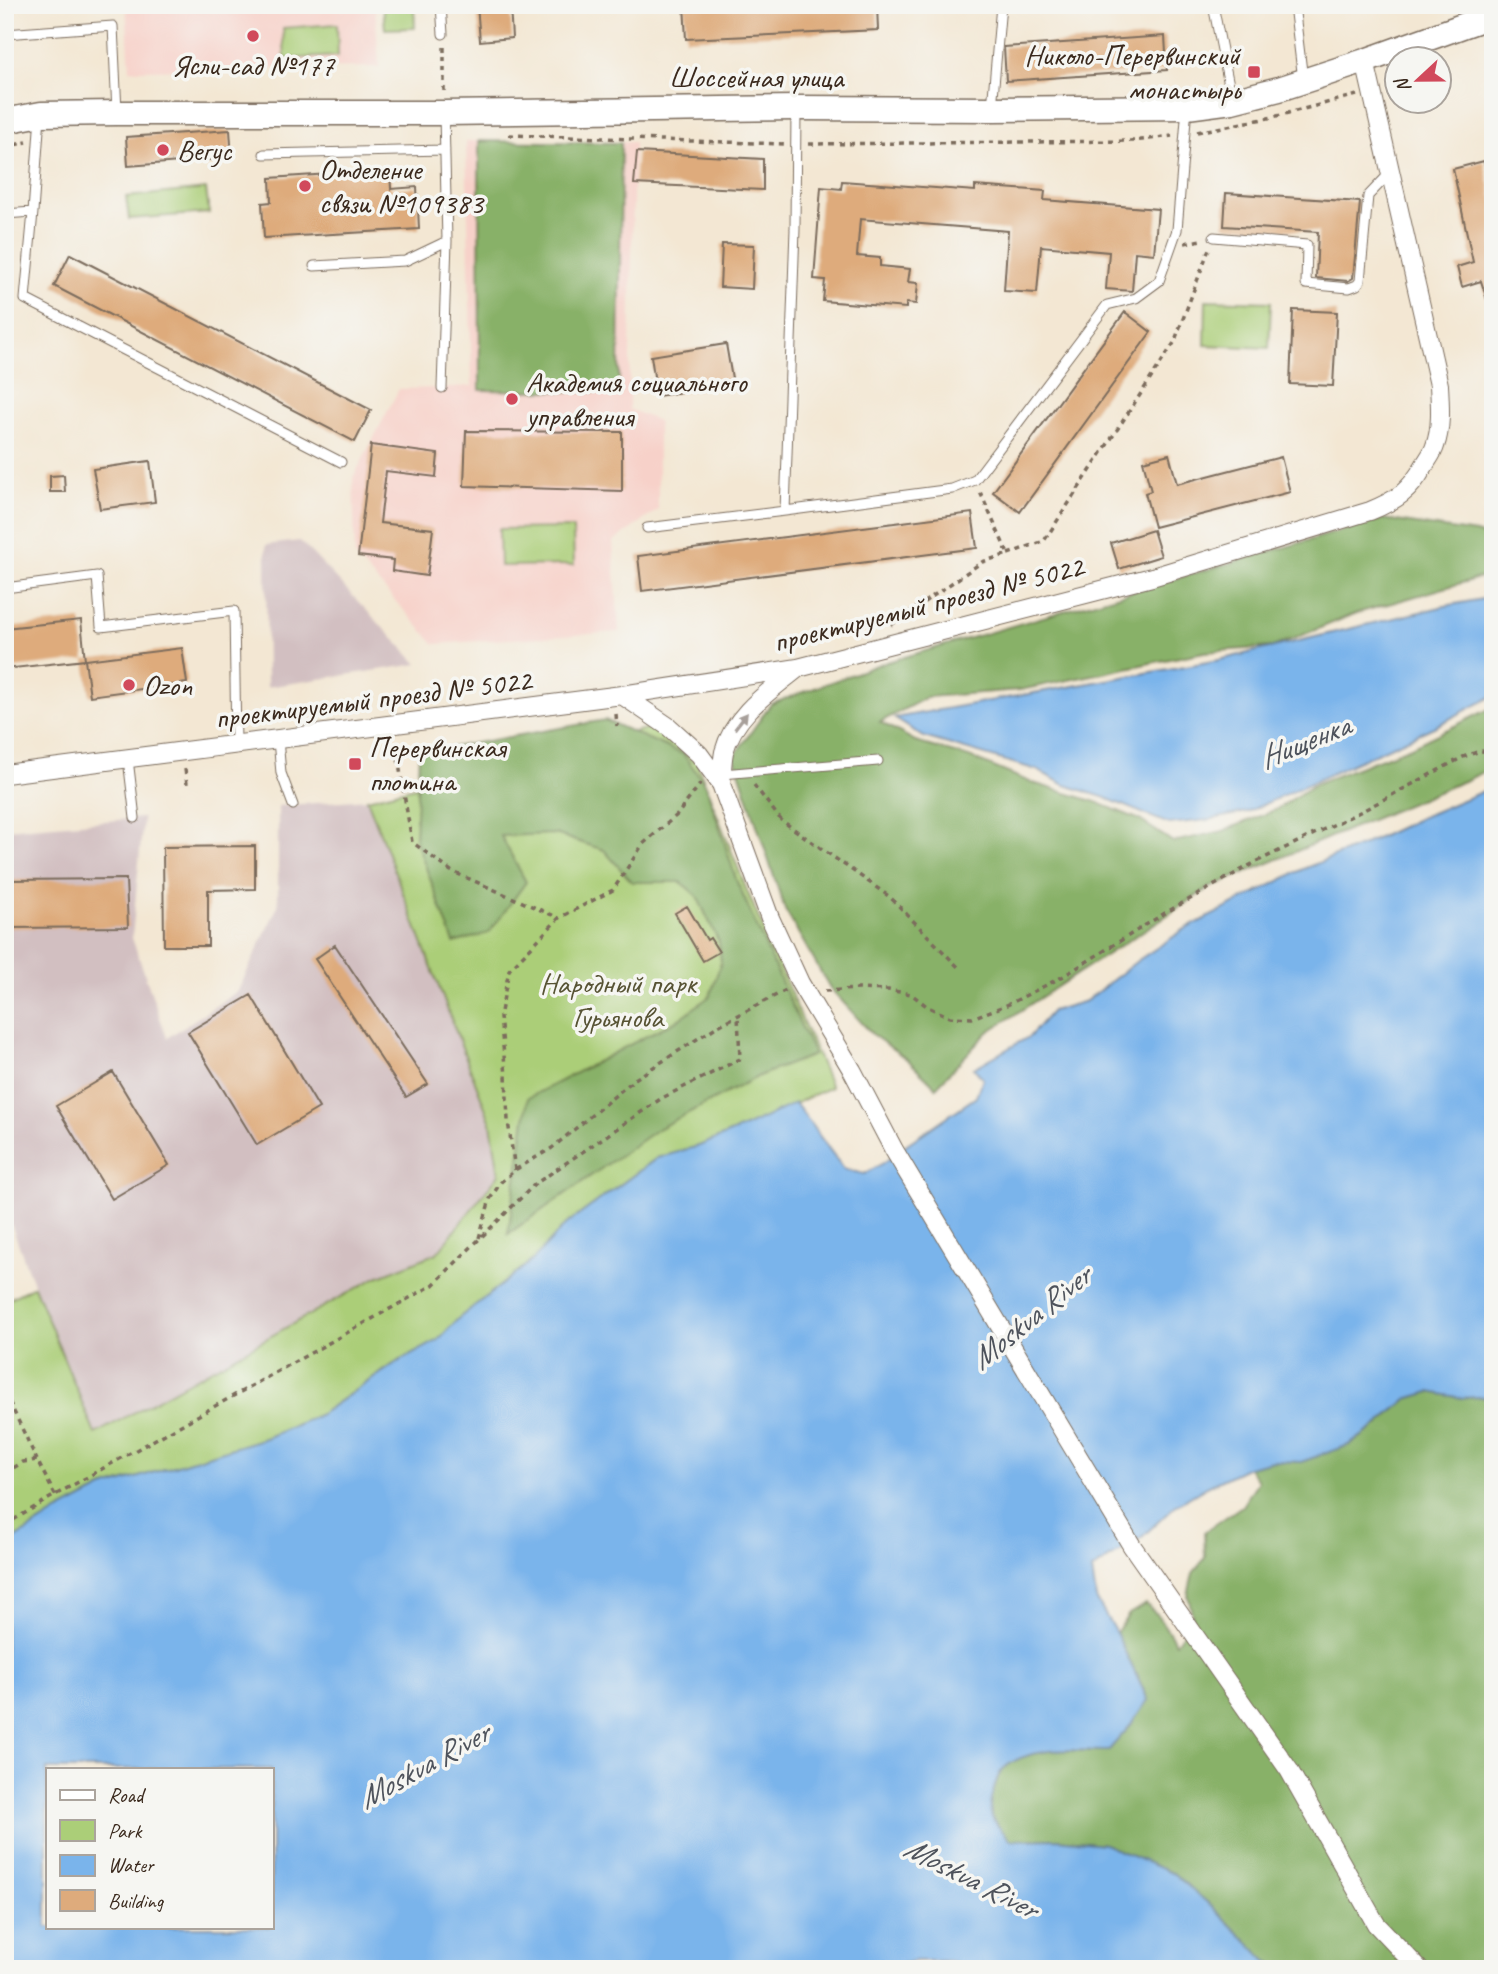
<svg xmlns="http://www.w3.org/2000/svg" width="1498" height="1974" font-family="Caveat,sans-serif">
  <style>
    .built { fill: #f7d1c9 }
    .industrial { fill: #d2bfc1 }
    .green { fill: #abce78; stroke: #737c4b; stroke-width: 2 }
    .forest { fill: #88b168; stroke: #626e43; stroke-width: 2 }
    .water { fill: #7ab4eb; stroke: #5a6f84; stroke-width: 2; fill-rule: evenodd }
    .building { fill: #deab7c }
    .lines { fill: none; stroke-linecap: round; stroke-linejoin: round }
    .lane-casing { stroke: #7b6c5d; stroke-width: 11 }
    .street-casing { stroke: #7b6c5d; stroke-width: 20 }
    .secondary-casing { stroke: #7b6c5d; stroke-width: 27 }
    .path { stroke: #7b6c5d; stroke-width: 3.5; stroke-dasharray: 5 5; stroke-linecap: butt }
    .lane { stroke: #fff; stroke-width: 9 }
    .street { stroke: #fff; stroke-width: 18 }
    .secondary { stroke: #fff; stroke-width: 24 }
    .oneway { fill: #a79f9a }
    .poi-dot { fill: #d1495b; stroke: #f6f6f2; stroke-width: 2.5 }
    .labels { text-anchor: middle; stroke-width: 7; stroke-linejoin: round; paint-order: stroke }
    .poi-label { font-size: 30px; fill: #3b2a1e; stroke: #f6f6f2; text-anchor: start }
    .street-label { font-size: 30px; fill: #3b2a1e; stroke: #f6f6f2 }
    .park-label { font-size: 30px; fill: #575334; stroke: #f6f6f2 }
    .water-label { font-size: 32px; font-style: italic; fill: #4e535c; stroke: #f6f6f2 }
  </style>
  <rect width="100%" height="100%" fill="#f6f6f2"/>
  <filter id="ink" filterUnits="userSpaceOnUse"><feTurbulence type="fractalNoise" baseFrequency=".0143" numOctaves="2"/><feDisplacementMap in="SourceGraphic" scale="14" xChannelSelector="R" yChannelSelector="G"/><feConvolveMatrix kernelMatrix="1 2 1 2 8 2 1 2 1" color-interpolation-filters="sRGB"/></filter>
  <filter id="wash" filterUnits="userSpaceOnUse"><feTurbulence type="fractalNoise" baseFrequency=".00686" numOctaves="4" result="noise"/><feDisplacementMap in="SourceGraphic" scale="28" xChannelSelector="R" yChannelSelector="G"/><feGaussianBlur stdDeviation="1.57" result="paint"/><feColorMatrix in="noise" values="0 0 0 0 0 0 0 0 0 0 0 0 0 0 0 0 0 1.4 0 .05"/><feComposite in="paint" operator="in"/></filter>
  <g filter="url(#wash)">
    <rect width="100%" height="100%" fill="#f3e7d3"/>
    <path class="built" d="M126,5H375L379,67L130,70Z
      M466,141L634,142L629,409L658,421V510L613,542L619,632L435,644L355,557L353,478L399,389L442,388L472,386Z"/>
    <path class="industrial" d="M300,541L418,664L267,687L266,545Z
      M367,799L491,1123L500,1176L437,1253L377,1277L94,1435L34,1286L5,1208V829L143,818L132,938L167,1038L238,991L278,906V806Z"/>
    <path class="green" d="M383,5H414L415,28L385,29Z
      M337,24L338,56L285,59L283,28Z
      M206,189L209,213L129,219L126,197Z
      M1206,300L1271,302L1269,348L1205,345Z
      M573,528L574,565L500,566L499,529Z
      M653,727L697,763L747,891L831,1087L747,1126L699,1146L657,1158L564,1226L534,1259L459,1318L437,1342L395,1363L319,1415L266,1438L103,1488L57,1512L5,1545V1301L34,1286L95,1434L377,1277L437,1253L499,1174L491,1123L367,799Z"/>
    <path class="forest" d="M479,141L621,143L619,392L480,390Z
      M1383,519L1476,533L1493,539V574L1357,613L1273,647L1204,652L1020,690L927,697L880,722L919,743L969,757L1030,782L1096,802L1138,819L1173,842L1223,831L1277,809L1315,784L1411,747L1493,707V767L1471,778L1209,888L988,1032L936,1087L908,1060L873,1035L830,988L785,910L734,756L771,704L880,664Z
      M605,720L683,754L706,785L737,882L814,1055L761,1075L659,1128L508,1234L528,1098L681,1018L710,996L721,962L719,942L697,896L681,882H632L604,850L555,834L501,836L526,882L489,933L454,943L415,838L419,753Z
      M1430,1392L1462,1398L1493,1396V1969H1282L1267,1961L1209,1904L1174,1874L1104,1844L1057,1839L1011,1840C994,1823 984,1814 994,1789C996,1783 998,1773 1003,1769C1031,1744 1074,1751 1108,1751L1130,1726L1148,1699L1116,1633L1129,1614L1146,1604L1158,1616L1176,1643L1193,1619L1188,1595L1193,1573L1205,1558L1204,1532L1242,1506L1258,1481L1248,1467L1273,1461L1301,1462L1349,1445L1377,1426L1407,1399Z"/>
    <path class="water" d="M1493,597V696L1438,725L1247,812L1208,820L1169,824L1103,797L1065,785L1037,770L924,737L894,718L1219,660L1445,606Z
      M1493,787V1396L1462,1398L1430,1392L1407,1399L1376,1426L1349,1445L1301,1462L1273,1461L1248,1467L1207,1487L1175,1506L1142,1537L1092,1570L1096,1599L1116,1633L1148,1700L1130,1726L1108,1751C1073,1751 1031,1744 1003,1769C998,1773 996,1783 994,1789C984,1814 994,1823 1011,1840L1057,1839L1104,1844L1174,1874L1209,1904L1267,1961L1282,1969H979L948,1961H916L878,1969H5V1545L57,1512L103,1488L265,1438L319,1415L396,1363L437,1341L459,1318L534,1259L564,1226L657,1158L699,1146L747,1126L795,1103L844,1169L864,1174L885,1162L907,1144L976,1097L983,1079L974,1068L1030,1036L1052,1011L1086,1001L1137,961L1185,929L1303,869L1363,845L1422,817ZM47,1769H271V1927H47Z"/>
    <g id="blocks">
      <path class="building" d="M477,5H510L512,38L480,41Z
        M684,5H877L878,30L686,39Z
        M1165,36L1167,70L1006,81L1004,47Z
        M230,130L232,158L128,166L126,137Z
        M637,152L763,159V190L634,184Z
        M1484,161L1493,201V308L1490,309L1481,281L1462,287L1457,267L1473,262L1453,169Z
        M390,170L391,189L417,187L419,229L264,238L262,203L271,202L270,178Z
        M842,181L975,191V186L1045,191L1044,200L1158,209L1154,254L1135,252L1132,291L1106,289L1109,252L1041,246L1037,293L1004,291L1008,231L860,219L857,256L880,258V266L910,269L908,282L918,283L916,304L906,303V308L823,301L825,280L814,279L821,187L841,189Z
        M1226,193L1360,202L1353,278L1348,281L1316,278L1318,232L1224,226Z
        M722,244L754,245L752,289L720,287Z
        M70,254L371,410L355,442L54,286Z
        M1293,310L1337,312L1333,386L1290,384Z
        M1125,312L1151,332L1020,512L993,492Z
        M726,344L733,384L657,396L651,356Z
        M466,431L622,432V491L464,486Z
        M371,445L438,454L436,477L386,471L380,523L433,529L427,576L392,571L393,560L358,556Z
        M1169,454L1177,484L1281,457L1290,492L1154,527L1145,493L1151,491L1143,461Z
        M150,461L155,502L100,509L93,469Z
        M64,475L65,492H50V476Z
        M972,513L977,548L642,591L638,556Z
        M1153,530L1161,556L1119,569L1111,543Z
        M81,620L85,660L5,669V628Z
        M182,648L187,683L90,696L85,660Z
        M255,846V889L208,890V946H164L163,847Z
        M126,879L128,927L5,928V880Z
        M687,906L707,940L710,938L719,952L703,961L675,913Z
        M335,945L428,1084L406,1097L315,959Z
        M251,995L319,1108L257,1145L188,1032Z
        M113,1072L169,1165L112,1199L56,1106Z"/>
    </g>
  </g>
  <g filter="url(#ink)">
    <use href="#blocks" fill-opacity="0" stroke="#7b6c5d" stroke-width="2"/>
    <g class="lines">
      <g class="lane-casing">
        <path id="lane" d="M441,5L443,34
          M1213,5L1232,100
          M1294,5L1303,80
          M5,34L113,26L117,112
          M992,108L1001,5
          M796,109L795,229L785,511L952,489L975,480L1107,305L1136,298L1159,281L1177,230L1187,107
          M264,154L445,150
          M33,212L25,299L341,462
          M5,214L33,212L40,116
          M1214,237L1307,245L1306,284L1349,288L1357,285L1360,281L1368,196L1390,173
          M314,266L405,261L447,241
          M442,388L447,241L444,115
          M647,528L785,511
          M5,588L97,576L101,627L234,611L236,745
          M278,740L281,773L293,805
          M128,759L135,818
          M722,774L878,761"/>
      </g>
      <g class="street-casing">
        <path id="street" d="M622,695L669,727L699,754L721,784L770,918L800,983L852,1070L894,1150L1132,1546L1289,1770L1376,1924L1419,1969
          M5,774L622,695L798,668L1152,577L1370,511C1397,500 1410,491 1424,466C1428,459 1433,453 1435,446C1442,427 1440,404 1439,385L1365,61
          M721,784C722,774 722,762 724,752C734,714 770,691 798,668"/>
      </g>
      <g class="secondary-casing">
        <path id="secondary" d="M5,121L41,114L117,113H444L796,108L992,109L1187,107L1232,101L1279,89L1365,61L1493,15"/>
      </g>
      <path class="path" d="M444,47V91
        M1197,132L1273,117L1357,95
        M509,135L784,144
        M809,144L1134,141L1172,136
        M5,147L27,142
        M1185,243L1201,240
        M1008,554L1044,541L1174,343L1209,249
        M891,625L982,562L1008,554L980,492
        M616,714L617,726
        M398,758L412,842L451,871L559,918
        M185,769L187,784
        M754,785L781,820L890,897L960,969
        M825,991L858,989L888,990L911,994L928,1007L950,1017L972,1018L1009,1004L1062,977L1165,913L1254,863L1364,810L1463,757L1480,751L1493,752
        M515,1170L508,1121L506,1075L500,1017L509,970L559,918L613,890L643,844L677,815L701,783
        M479,1238L490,1199L501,1182L515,1170L552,1148L635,1079L716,1027L786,990
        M5,1393L37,1460
        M5,1473L23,1462L37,1460L55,1495
        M5,1525L55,1495L433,1285L535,1184L662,1098L740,1059L738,1015"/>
      <use href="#lane" class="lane"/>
      <use href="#street" class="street"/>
      <use href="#secondary" class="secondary"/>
    </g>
    <defs><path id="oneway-solid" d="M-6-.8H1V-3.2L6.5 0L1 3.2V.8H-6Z" transform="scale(1.75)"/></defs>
    <use class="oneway" href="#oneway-solid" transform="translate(741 721) rotate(-52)"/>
  </g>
  <g class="poi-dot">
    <circle cx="253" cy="36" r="7"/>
    <rect x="1247" y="65" width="14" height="14" rx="3.5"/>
    <circle cx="163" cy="150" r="7"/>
    <circle cx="305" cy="186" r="7"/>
    <circle cx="512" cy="399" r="7"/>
    <circle cx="129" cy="685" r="7"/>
    <rect x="348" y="757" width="14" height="14" rx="3.5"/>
  </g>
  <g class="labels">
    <g class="poi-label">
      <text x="1240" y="65" text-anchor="end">Николо-Перервинский<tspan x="1240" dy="34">монастырь</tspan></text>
      <text x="253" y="75" text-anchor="middle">Ясли-сад №177</text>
      <text x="177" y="160">Вегус</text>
      <text x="319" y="179">Отделение<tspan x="319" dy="34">связи №109383</tspan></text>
      <text x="526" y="392">Академия социального<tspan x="526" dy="34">управления</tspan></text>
      <text x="143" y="695">Ozon</text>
      <text x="369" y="757">Перервинская<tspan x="369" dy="34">плотина</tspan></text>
    </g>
    <g class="street-label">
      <text x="756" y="87">Шоссейная улица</text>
      <text transform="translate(928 604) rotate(-14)" y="10">проектируемый проезд № 5022</text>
      <text transform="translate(373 699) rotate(-7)" y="10">проектируемый проезд № 5022</text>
    </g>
    <g class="park-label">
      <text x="618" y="993">Народный парк<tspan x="618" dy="34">Гурьянова</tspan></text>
    </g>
    <g class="water-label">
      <text transform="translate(1304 741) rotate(-22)" y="11">Нищенка</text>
      <text transform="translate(1030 1317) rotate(-39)" y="11">Moskva River</text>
      <text transform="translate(423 1765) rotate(-29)" y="11">Moskva River</text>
      <text transform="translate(971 1877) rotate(27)" y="11">Moskva River</text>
    </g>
  </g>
  <rect width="1498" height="1974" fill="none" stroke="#f6f6f2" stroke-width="28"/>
  <rect x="46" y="1768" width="228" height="161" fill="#f6f6f2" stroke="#aba49d" stroke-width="2"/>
  <rect x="60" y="1790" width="35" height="10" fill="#ffffff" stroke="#aba49d" stroke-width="2"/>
  <text x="108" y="1802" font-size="21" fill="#3b2a1e">Road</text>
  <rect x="60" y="1820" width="35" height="21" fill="#abce78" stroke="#aba49d" stroke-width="2"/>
  <text x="108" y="1838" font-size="21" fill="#3b2a1e">Park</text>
  <rect x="60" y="1855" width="35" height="21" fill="#7ab4eb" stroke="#aba49d" stroke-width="2"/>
  <text x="108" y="1872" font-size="21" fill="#3b2a1e">Water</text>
  <rect x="60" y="1890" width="35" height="21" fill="#deab7c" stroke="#aba49d" stroke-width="2"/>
  <text x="108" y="1908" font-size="21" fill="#3b2a1e">Building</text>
  <g transform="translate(1418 80) rotate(248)"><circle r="33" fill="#f6f6f2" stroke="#aba49d" stroke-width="2"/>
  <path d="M0-5L12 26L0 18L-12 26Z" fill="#d1495b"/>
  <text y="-10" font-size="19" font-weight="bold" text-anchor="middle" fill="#3b2a1e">N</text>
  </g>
</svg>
